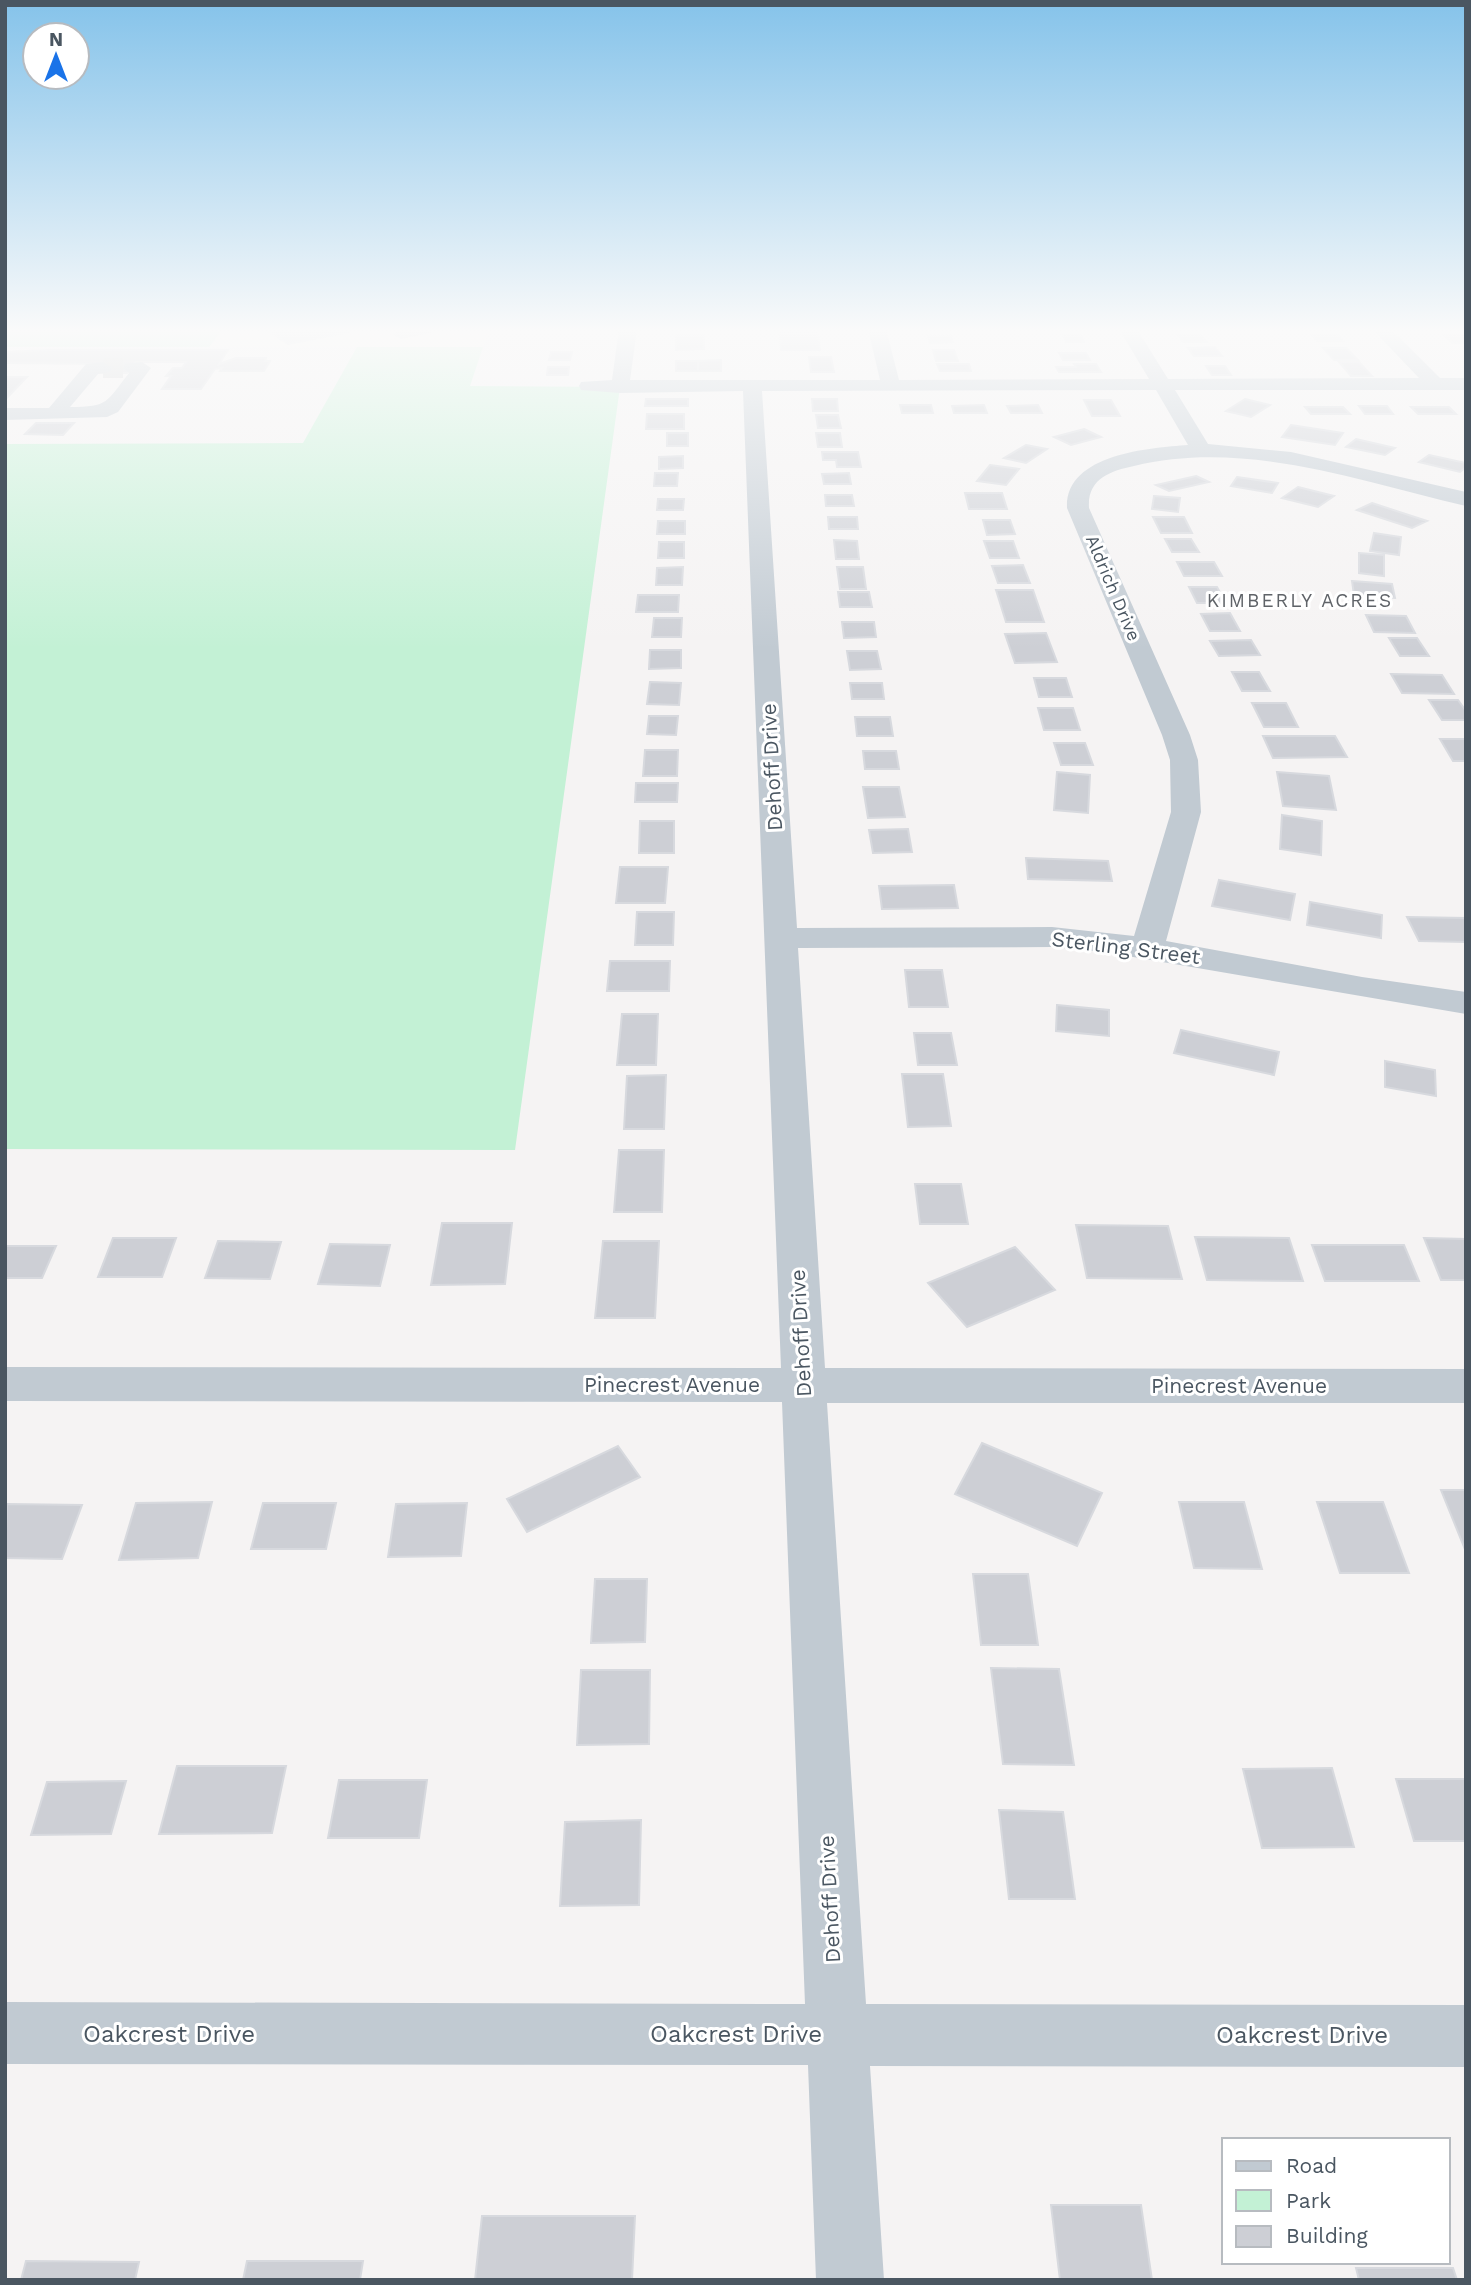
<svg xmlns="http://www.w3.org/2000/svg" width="1471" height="2285" font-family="'Work Sans',sans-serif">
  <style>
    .commercial { fill: #fdf9ef }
    .green { fill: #c3f1d5 }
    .building { fill: #cdcfd5; stroke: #d7d9de; stroke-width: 2 }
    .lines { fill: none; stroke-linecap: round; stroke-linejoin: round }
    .minor-tunnel { stroke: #caccce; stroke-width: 20; stroke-dasharray: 20 10; stroke-linecap: butt }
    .minor { fill: #c1cad2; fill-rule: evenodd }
    .labels { text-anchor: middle; stroke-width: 6; stroke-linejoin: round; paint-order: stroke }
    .far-street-label { font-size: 18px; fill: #4a5661; stroke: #fff }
    .far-neighbourhood-label { font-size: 19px; letter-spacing: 2px; fill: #5f6368; stroke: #fff }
    .street-label { font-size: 21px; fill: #4a5661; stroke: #fff }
    .near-street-label { font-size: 24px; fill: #4a5661; stroke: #fff }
  </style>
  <rect width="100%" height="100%" fill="#f5f3f3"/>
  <path class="commercial" d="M223,329H489L483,347H209Z"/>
  <path class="green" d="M5,329H223L209,347H5Z
    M357,347H483L470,386L620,387L515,1150L5,1149V444L303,443Z"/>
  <path class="building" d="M265,329H365L288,344Z
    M780,333H818L820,350H781Z
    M1062,334H1080L1084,342H1066Z
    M1177,334H1200L1207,342H1183Z
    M1311,334H1337L1343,341H1317Z
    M1443,334H1465L1466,343H1453Z
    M676,335H704V349L676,350Z
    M928,336H951L953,342L930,343Z
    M1215,347L1222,356H1194L1188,348Z
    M1323,348H1346L1358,360H1334Z
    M50,350H228L219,364L236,358H266L265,361H270L264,371H220L222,368L215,369L201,389H162L171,376H166L173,368H182L186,362H136L127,373H99L106,364L5,363V352Z
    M933,350H954L958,361H936Z
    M551,352H572L570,360H549Z
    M1059,353H1086L1090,360H1063Z
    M809,357H831L834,372H811Z
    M721,360V371H698V361Z
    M676,361H698V371H676Z
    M1339,362H1359L1372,376H1351Z
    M937,364H969L971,371H940Z
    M1074,364H1096L1101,372H1059L1056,367H1076Z
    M1206,366H1225L1231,375H1212Z
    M548,367H569L568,375H547Z
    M5,377H27L5,400Z
    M646,399H688V406H645Z
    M812,399H837L838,411H813Z
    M1245,399L1270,405L1251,417L1226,411Z
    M1084,400H1111L1120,416H1092Z
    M900,405H931L933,413H902Z
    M984,405L987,413H954L952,406Z
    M1038,405L1042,413H1011L1007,406Z
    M1359,406H1387L1393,414H1365Z
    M1305,407H1343L1350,414H1311Z
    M1411,407H1449L1456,414H1418Z
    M647,414H684V429H646Z
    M816,415H838L841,428H818Z
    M36,423H74L63,435L25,434Z
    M1291,425L1343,433L1335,445L1282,437Z
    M1084,429L1101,437L1071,445L1054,437Z
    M667,433H688V446H667Z
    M816,433H840L842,447H818Z
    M1356,439L1395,448L1385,455L1346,447Z
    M1026,445L1047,449L1026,463L1004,458Z
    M822,452H858L861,467H837L836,460H823Z
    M1429,455L1466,463V467L1460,472L1419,462Z
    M683,456V468L659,469V457Z
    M990,465L1019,469L1006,485L977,481Z
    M655,473H678L677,486H654Z
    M849,473L851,484H824L822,474Z
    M1196,476L1209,482L1169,491L1156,485Z
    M1237,477L1278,483L1272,493L1231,486Z
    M1298,487L1334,496L1318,507L1282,498Z
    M965,493H1002L1007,509H969Z
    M825,495H852L854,506H826Z
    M1154,496L1180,498L1178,512L1152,509Z
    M658,499H684L683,510H657Z
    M1372,503L1427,521L1412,528L1357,510Z
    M828,517H857L858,529H829Z
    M1153,517H1184L1192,533H1161Z
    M983,520H1010L1015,534L987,535Z
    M658,521H685V534H657Z
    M1374,533L1401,537L1399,555L1370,551Z
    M1165,539H1191L1199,552H1172Z
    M834,540L857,541L859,559H836Z
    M984,541H1013L1019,558H990Z
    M659,542H684V558H658Z
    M1359,553L1384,555V576L1359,573Z
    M1177,562H1214L1222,576H1184Z
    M1023,565L1030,583H998L992,566Z
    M683,567L682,585H656L657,568Z
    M837,567H863L866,589H840Z
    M1352,581L1392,584L1395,598L1354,595Z
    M1189,587H1217L1226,603H1197Z
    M996,590H1033L1044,622H1006Z
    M838,592H869L872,607H840Z
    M638,595H679L678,612H636Z
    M1230,613L1240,631H1210L1201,614Z
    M1366,615L1406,616L1415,633L1374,632Z
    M654,618H682L681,637H652Z
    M842,622H874L876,637L844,638Z
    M1046,633L1057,662L1015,663L1005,634Z
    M1389,638H1417L1429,656H1400Z
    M1251,640L1260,655L1219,656L1210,641Z
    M650,650H681V668L649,669Z
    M847,651H877L881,669L850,670Z
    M1232,672H1259L1270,691H1242Z
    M1391,674L1442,675L1454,694L1402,693Z
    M1034,678H1066L1072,697H1039Z
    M650,682L681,683L679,705L647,704Z
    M850,683H882L884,699H852Z
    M1429,700H1458L1466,711V720H1442Z
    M1252,703H1286L1298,727H1264Z
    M1038,708H1073L1080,730H1044Z
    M649,716H678L676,735L647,734Z
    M855,717H890L893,736H857Z
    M1263,736H1335L1347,757L1273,758Z
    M1440,739H1466V761H1453Z
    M1054,743H1085L1093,765H1061Z
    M645,750H678L677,776H643Z
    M863,751H896L899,769H865Z
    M1057,772L1090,775L1088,813L1054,810Z
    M1277,772L1329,776L1336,810L1283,806Z
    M636,783H678L677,802H635Z
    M863,787H899L905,817L868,818Z
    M1282,815L1322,821L1321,855L1280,849Z
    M640,821H674V853H639Z
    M908,829L912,852L873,853L869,830Z
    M1026,858L1108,861L1112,881L1028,879Z
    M620,867H668L665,903H616Z
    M1219,880L1295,894L1290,920L1212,906Z
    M954,885L958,908L882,909L879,886Z
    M1310,902L1382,915L1381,938L1307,925Z
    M637,912H674L673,945H635Z
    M1407,917L1466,918V942L1419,941Z
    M610,961H670L669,991H607Z
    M905,970H942L948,1007H909Z
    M1057,1005L1109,1010V1036L1056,1031Z
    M622,1014H658L656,1065H617Z
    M1181,1030L1279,1052L1274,1075L1174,1053Z
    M914,1033H951L957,1065H918Z
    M1385,1061L1435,1070L1436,1096L1385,1087Z
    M902,1074H943L951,1126L908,1127Z
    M666,1075L664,1129H624L627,1076Z
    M619,1150H664L662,1212H614Z
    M915,1184H961L968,1224H920Z
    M442,1223H512L505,1284L431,1285Z
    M1076,1225L1168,1226L1182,1279L1087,1278Z
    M1195,1237L1289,1238L1303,1281L1207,1280Z
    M113,1238H176L162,1277H98Z
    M1424,1238L1466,1239V1280H1441Z
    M218,1241L281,1242L270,1279L205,1278Z
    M603,1241H659L655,1318H595Z
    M330,1244L390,1245L380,1286L318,1284Z
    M1312,1245H1404L1419,1281H1325Z
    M5,1246H56L42,1278H5Z
    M1015,1247L1055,1290L967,1327L928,1283Z
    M982,1443L1102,1493L1077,1546L955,1494Z
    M618,1446L640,1477L527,1532L507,1499Z
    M1441,1490H1466V1552Z
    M212,1502L198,1558L119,1560L136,1503Z
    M1179,1502H1244L1262,1569L1194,1568Z
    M1317,1502H1383L1409,1573H1340Z
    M263,1503H336L326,1549H251Z
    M467,1503L461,1556L388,1557L396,1504Z
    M7,1504L82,1505L62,1559L5,1558Z
    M973,1574H1028L1038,1645H981Z
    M595,1579H647L645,1642L591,1643Z
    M991,1668L1059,1669L1074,1765L1003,1764Z
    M581,1670H650L649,1744L577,1745Z
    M177,1766H286L272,1833L159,1834Z
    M1332,1768L1354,1847L1262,1848L1243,1769Z
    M1396,1779H1466V1841H1414Z
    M339,1780H427L419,1838H328Z
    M126,1781L111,1834L31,1835L47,1782Z
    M999,1810L1063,1812L1075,1899H1009Z
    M641,1820L639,1905L560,1906L565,1822Z
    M1051,2205H1141L1152,2280H1060Z
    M482,2216H635L632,2280H475Z
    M26,2261L139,2262L135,2280H21Z
    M247,2261H363L360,2280H243Z
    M1356,2268H1453L1457,2280H1359Z"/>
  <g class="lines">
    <path class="minor-tunnel" d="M103,368H132"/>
    <path class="minor" d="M400,329H434L431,333L401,339L392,334Z
      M619,329H637L630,380H880L868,329H886L899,380L1149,379L1119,329H1137L1168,379L1419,378L1372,329H1391L1440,378H1466V390H1175L1208,444L1291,452L1466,492V506C1358,481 1245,439 1134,466C1110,471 1087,479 1089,508L1190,735L1198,760L1201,812L1166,941L1362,977L1466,992V1014L1104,952L1052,947L798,948L825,1368L1466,1369V1403H827L866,2004L1466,2005V2067L870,2066L884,2280H816L808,2065L5,2064V2002L805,2004L782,1402L5,1401V1367L781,1368L743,391L620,393L581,390L579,386L581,382L612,380ZM1156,390L1188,445C1149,448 1065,454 1067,508L1162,735L1170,760L1171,812L1134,936L1052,927L797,928L762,391Z
      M103,362L112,368L110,372L98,374L70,407C109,407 106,402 129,373L123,368L125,364L142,362L151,368L118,412L107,417L5,420V408H49L86,364Z"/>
  </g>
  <linearGradient id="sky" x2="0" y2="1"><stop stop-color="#85c3ea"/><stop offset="0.51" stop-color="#fafafa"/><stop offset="1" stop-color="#fafafa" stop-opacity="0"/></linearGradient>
  <rect width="1471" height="649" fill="url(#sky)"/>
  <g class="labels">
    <g class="far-street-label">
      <text transform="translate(1113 588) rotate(67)" y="6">Aldrich Drive</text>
    </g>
    <g class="far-neighbourhood-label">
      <text x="1300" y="607">KIMBERLY ACRES</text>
    </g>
    <g class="street-label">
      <text transform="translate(772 767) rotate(-93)" y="7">Dehoff Drive</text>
      <text transform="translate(1126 948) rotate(7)" y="7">Sterling Street</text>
      <text transform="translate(801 1333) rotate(-93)" y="7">Dehoff Drive</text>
      <text x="672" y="1392">Pinecrest Avenue</text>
      <text x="1239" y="1393">Pinecrest Avenue</text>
      <text transform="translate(830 1899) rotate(-93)" y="7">Dehoff Drive</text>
    </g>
    <g class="near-street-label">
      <text x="169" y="2042">Oakcrest Drive</text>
      <text x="736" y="2042">Oakcrest Drive</text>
      <text x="1302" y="2043">Oakcrest Drive</text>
    </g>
  </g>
  <rect width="1471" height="2285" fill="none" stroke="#4a5661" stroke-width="14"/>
  <rect x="1222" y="2138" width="228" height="126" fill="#ffffff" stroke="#b7bbc0" stroke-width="2"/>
  <rect x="1236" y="2161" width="35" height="10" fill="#c1cad2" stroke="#b7bbc0" stroke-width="2"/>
  <text x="1286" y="2173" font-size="21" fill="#4a5661">Road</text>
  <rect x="1236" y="2190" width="35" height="21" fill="#c3f1d5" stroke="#b7bbc0" stroke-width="2"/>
  <text x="1286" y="2208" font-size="21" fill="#4a5661">Park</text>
  <rect x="1236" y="2226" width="35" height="21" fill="#cdcfd5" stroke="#b7bbc0" stroke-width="2"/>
  <text x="1286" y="2243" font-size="21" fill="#4a5661">Building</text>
  <g transform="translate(56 56)"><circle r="33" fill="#ffffff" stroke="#b7bbc0" stroke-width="2"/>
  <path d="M0-5L12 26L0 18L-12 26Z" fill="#1a73e8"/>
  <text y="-10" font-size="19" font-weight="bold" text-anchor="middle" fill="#4a5661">N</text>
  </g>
</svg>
